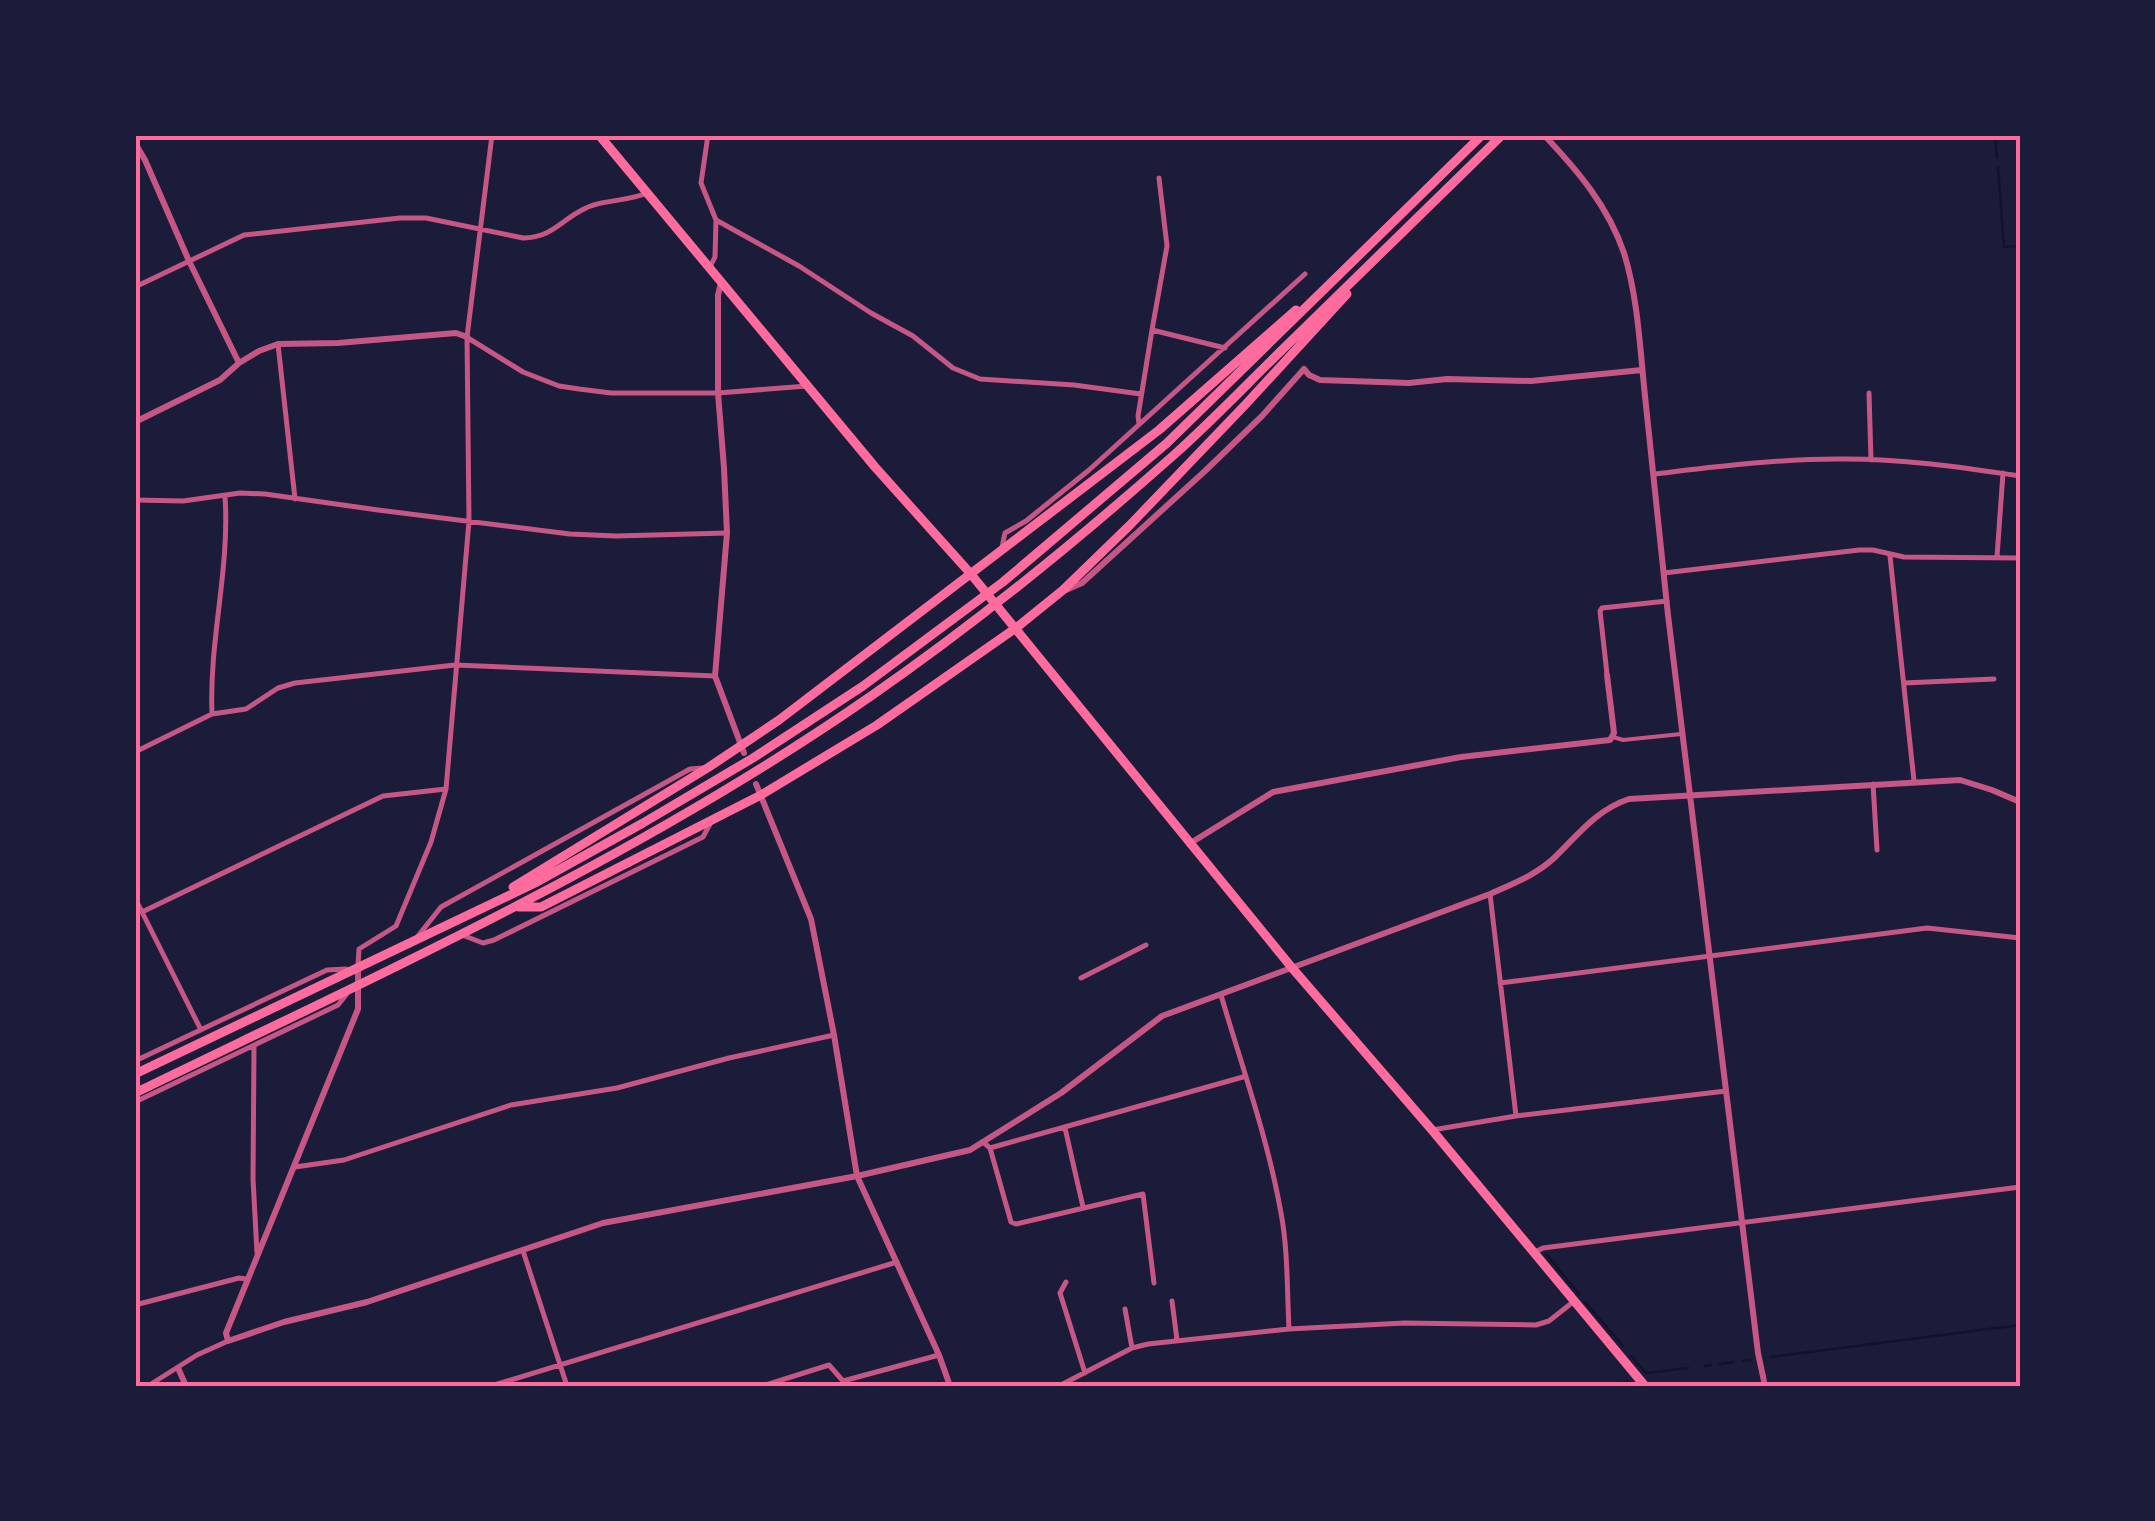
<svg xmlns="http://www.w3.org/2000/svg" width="2155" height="1521" font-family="'Space Grotesk',sans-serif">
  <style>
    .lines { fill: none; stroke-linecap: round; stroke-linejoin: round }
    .stream { stroke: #12122b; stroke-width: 2.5 }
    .pedestrian { stroke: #c65784; stroke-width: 4 }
    .minor { stroke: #c65784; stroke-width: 5 }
    .tertiary { stroke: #c65784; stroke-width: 6 }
    .primary { stroke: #ff6b9d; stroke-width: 9 }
    .trunk { stroke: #ff6b9d; stroke-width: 9 }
    .neatline { fill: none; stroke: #ff6b9d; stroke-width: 4 }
  </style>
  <rect width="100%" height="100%" fill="#1b1b3a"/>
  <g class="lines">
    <path class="stream" d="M1995,135L1997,158
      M1998,168L2004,247L2020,246
      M1547,1255L1579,1294
      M1585,1302L1623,1346
      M1631,1356L1646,1373L1688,1368
      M1771,1357L2020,1325
      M1743,1361L1751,1360
      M1720,1364L1734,1362
      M1705,1366L1711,1365
      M1619,1386L1627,1381"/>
    <path class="pedestrian" d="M1613,737L1623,740L1681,734"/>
    <path class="minor" d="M708,135L701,183L716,220L715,257L710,267
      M1159,178L1167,246L1152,330L1225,348
      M716,220L799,266L871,313L913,336L953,368L980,379L1074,385L1141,394
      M135,287L244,235L400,218H426L523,238C552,237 559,222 582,210C601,199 627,202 647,193
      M468,338L523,372L559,386L579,389L611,393H718L807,386
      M278,344L295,499
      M1869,393L1871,460
      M1139,424L1138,416L1152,330
      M1654,474C1714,467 1775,459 1837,459C1898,458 1960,467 2020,476
      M135,500L183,501L240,493L265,494L378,510L570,534L616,536L727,533
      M1002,547L1005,533L1026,521L1089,470L1305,274
      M1890,556L1914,781
      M1997,557L2003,473
      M1664,573L1859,550H1873L1904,557L2020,558
      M1607,674L1600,611L1602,608L1667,601
      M1904,683L1994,679
      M212,713C209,640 230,569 225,497
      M135,752L212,714L246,709L278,688L295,683L455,665L715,676
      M1873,784L1877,850
      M1490,894L1516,1116
      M135,898L201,1030
      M142,912L383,796L446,789
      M462,935L483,943L494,940L703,837L711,822
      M418,936L441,907L690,769L703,768
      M358,965L359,949L396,926L431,842L446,789L469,521L467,337L492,135
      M1081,978L1146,945
      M1500,983L1927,928L2020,938
      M1221,995C1242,1067 1268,1139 1281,1213C1288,1250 1287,1291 1289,1329
      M254,1046L253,1179L257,1253
      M135,1061L327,970L346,969
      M135,1102L338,1005L346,995
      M1065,1128L1083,1207
      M1432,1130L1516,1116L1726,1091
      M983,1142L990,1148L1243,1077
      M990,1148L1011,1222L1016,1224L1143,1194L1154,1283
      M295,1167L344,1160L511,1105L617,1088L729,1058L834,1035
      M523,1251L567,1386
      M1533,1253L1543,1248L2020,1187
      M1066,1282L1060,1293L1085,1373
      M1172,1301L1177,1340
      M135,1305L239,1278L246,1279
      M1125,1309L1132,1348
      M148,1386L197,1355L228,1341
      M491,1386L897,1262
      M762,1386L829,1365L843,1381L939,1355
      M1059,1386L1132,1348L1148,1344L1289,1329L1404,1323L1536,1325L1549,1321L1573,1302"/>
    <path class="tertiary" d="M1544,135C1578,171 1608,206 1624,253C1638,298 1640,349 1645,396C1652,469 1660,542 1668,615C1696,861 1727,1107 1758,1353L1765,1386
      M135,143L145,160L189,261L239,363
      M721,283L718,295V393L724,468L727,533L715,676L744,753
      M135,422L220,380L239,363L259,351L278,344L338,343L456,333L467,337
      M1066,590L1082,583L1205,471L1262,416L1304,369L1309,375L1320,380L1409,383L1447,379L1531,381L1642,370
      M756,784L811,919L834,1035L857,1176L939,1355L950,1386
      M1189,844L1273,792L1461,757L1610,740L1614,733L1607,675
      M358,967V1009L226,1333L228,1341L284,1322L367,1302L603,1223L857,1176L970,1150L1061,1093L1162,1016L1490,894C1512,884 1536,875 1554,858C1578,835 1596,810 1629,799L1960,780L1992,790L2020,802
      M178,1368L186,1386"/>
    <path class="primary" d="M599,135L875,467L970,573L1293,969L1432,1130L1645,1386"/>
    <path class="trunk" d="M513,887L709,767L779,720L1159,430L1296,310
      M519,907H541L761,795L877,725L1016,628L1063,590L1130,525L1245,405L1347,294
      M135,1074L535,883L643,823L753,758L863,686L1003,582L1167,443L1482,135
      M135,1093C386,971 641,856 871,696C978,622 1078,540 1175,454C1213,420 1248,383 1284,348C1357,277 1429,206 1502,135"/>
  </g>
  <rect width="2155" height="1521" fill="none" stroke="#1b1b3a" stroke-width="275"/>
  <rect x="138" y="138" width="1880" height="1246" class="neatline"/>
</svg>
